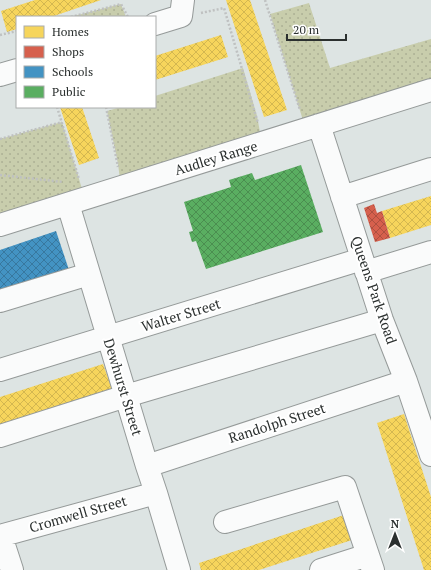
<svg xmlns="http://www.w3.org/2000/svg" width="431" height="570" font-family="'PT Serif',serif">
  <style>
    .grass { fill: url(#grass-dots) }
    .homes { fill: url(#homes-cross-hatch) }
    .shops { fill: url(#shops-cross-hatch) }
    .schools { fill: url(#schools-cross-hatch) }
    .public { fill: url(#public-cross-hatch) }
    .lines { fill: none; stroke-linecap: round; stroke-linejoin: round }
    .minor-casing { stroke: #959a99; stroke-width: 24 }
    .path { stroke: #bfc1c1; stroke-width: 2.5; stroke-dasharray: 2 2; stroke-linecap: butt }
    .minor { stroke: #fafbfb; stroke-width: 22 }
    .labels { text-anchor: middle; stroke-width: 4; stroke-linejoin: round; paint-order: stroke }
    .street-label { font-size: 14px; fill: #2b302f; stroke: #fff }
  </style>
  <defs>
    <pattern id="grass-dots" width="8" height="8" patternUnits="userSpaceOnUse"><rect width="8" height="8" fill="#c8cdac"/><path d="M2 2h.1M6 6h.1" fill="none" stroke="#acb094" stroke-width="1.8" stroke-linecap="round"/></pattern>
    <pattern id="homes-cross-hatch" width="8" height="8" patternUnits="userSpaceOnUse"><rect width="8" height="8" fill="#f6d55c"/><path d="M0 0l8 8M0 8l8-8" fill="none" stroke="#d3b750"/></pattern>
    <pattern id="shops-cross-hatch" width="8" height="8" patternUnits="userSpaceOnUse"><rect width="8" height="8" fill="#d6604d"/><path d="M0 0l8 8M0 8l8-8" fill="none" stroke="#ae5040"/></pattern>
    <pattern id="schools-cross-hatch" width="8" height="8" patternUnits="userSpaceOnUse"><rect width="8" height="8" fill="#4393c3"/><path d="M0 0l8 8M0 8l8-8" fill="none" stroke="#38789f"/></pattern>
    <pattern id="public-cross-hatch" width="8" height="8" patternUnits="userSpaceOnUse"><rect width="8" height="8" fill="#5aae61"/><path d="M0 0l8 8M0 8l8-8" fill="none" stroke="#4b8e50"/></pattern>
  </defs>
  <rect width="100%" height="100%" fill="#dde4e3"/>
  <path class="grass" d="M309,3L330,68L431,39V90L306,130L270,14Z
    M121,4L126,17L74,16Z
    M243,68L257,116L262,143L121,187L118,164L107,111L121,107H155V96Z
    M62,122L85,199L0,224V139Z"/>
  <path class="homes" d="M35,0H101L51,17H17V29L7,32L1,11Z
    M226,0H250L287,110L264,117Z
    M221,35L228,57L155,80V56Z
    M60,107H82L99,158L79,165Z
    M431,196V225L390,238L382,211Z
    M103,364L112,389L0,425V397Z
    M404,414L431,497V570H424L377,423Z
    M344,515L352,540L259,570H201L199,563Z"/>
  <path class="shops" d="M374,204L377,213L382,211L390,238L375,242L364,208Z"/>
  <path class="schools" d="M56,231L70,273L0,294V250Z"/>
  <path class="public" d="M301,165L323,232L206,269L196,241L192,242L189,232L193,231L184,202L231,187L229,180L252,173L255,180Z"/>
  <g class="lines">
    <g class="minor-casing">
      <path id="minor" d="M155,24L181,16L183,0
        M0,75L17,70
        M319,125L382,320L406,381L431,455
        M342,197L431,169
        M68,204L147,466L156,493L179,570
        M0,225L431,90
        M366,272L431,252
        M0,301L89,274
        M0,370L362,259
        M0,436L126,396L382,320
        M147,466L406,381
        M225,522L345,487L373,570
        M0,536L156,493
        M1,536L12,570
        M321,570L368,555"/>
    </g>
    <path class="path" d="M265,0L300,110
      M201,13L224,8L258,123
      M71,17L121,4L128,17
      M0,35L17,31
      M57,107L79,179
      M106,107L118,167
      M0,139L62,122
      M0,175L63,182"/>
    <use href="#minor" class="minor"/>
  </g>
  <g class="labels">
    <g class="street-label">
      <text transform="translate(216 158) rotate(-17)" y="5">Audley Range</text>
      <text transform="translate(374 290) rotate(71)" y="5">Queens Park Road</text>
      <text transform="translate(181 315) rotate(-17)" y="5">Walter Street</text>
      <text transform="translate(123 387) rotate(73)" y="5">Dewhurst Street</text>
      <text transform="translate(277 423) rotate(-18)" y="5">Randolph Street</text>
      <text transform="translate(78 514) rotate(-16)" y="5">Cromwell Street</text>
    </g>
  </g>
  <rect x="16" y="16" width="140" height="92" fill="#ffffff" stroke="#aaacac"/>
  <rect x="24" y="26" width="20" height="12" fill="#f6d55c" stroke="#aaacac"/>
  <text x="52" y="36" font-size="12" fill="#2b302f">Homes</text>
  <rect x="24" y="46" width="20" height="12" fill="#d6604d" stroke="#aaacac"/>
  <text x="52" y="56" font-size="12" fill="#2b302f">Shops</text>
  <rect x="24" y="66" width="20" height="12" fill="#4393c3" stroke="#aaacac"/>
  <text x="52" y="76" font-size="12" fill="#2b302f">Schools</text>
  <rect x="24" y="86" width="20" height="12" fill="#5aae61" stroke="#aaacac"/>
  <text x="52" y="96" font-size="12" fill="#2b302f">Public</text>
  <g transform="translate(395 534)" stroke="#ffffff" stroke-width="3" paint-order="stroke">
  <path d="M0-3L7 15L0 10L-7 15Z" fill="#2b302f"/>
  <text y="-6" font-size="11" font-weight="bold" text-anchor="middle" fill="#2b302f">N</text>
  </g>
  <path d="M287 34v6h59v-6" fill="none" stroke="#2b302f" stroke-width="2"/>
  <text x="293" y="34" font-size="12" fill="#2b302f" stroke="#ffffff" stroke-width="3" paint-order="stroke">20 m</text>
</svg>
